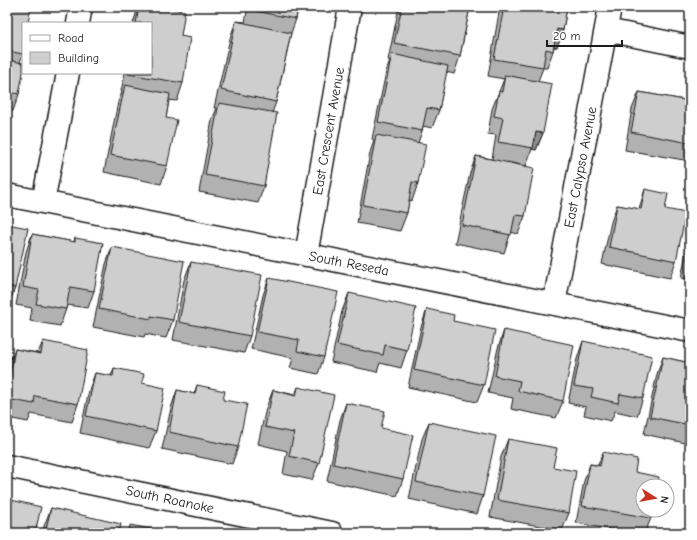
<svg xmlns="http://www.w3.org/2000/svg" width="697" height="540" font-family="'Comic Neue',sans-serif">
  <style>
    .lines { fill: none; stroke-linecap: round; stroke-linejoin: round }
    .minor-casing { stroke: #1c1c1c; stroke-width: 25 }
    .minor { stroke: #fff; stroke-width: 22 }
    .wall { fill: #b1b1b1; stroke: #1c1c1c }
    .shaded-wall { fill: #909090; stroke: #1c1c1c }
    .building { fill: #cecece; stroke: #1c1c1c }
    .labels { text-anchor: middle; stroke-width: 4; stroke-linejoin: round; paint-order: stroke }
    .street-label { font-size: 14px; fill: #1c1c1c; stroke: #fff }
  </style>
  <rect width="100%" height="100%" fill="#fff"/>
  <filter id="ink" filterUnits="userSpaceOnUse"><feTurbulence type="fractalNoise" baseFrequency=".025" numOctaves="2"/><feDisplacementMap in="SourceGraphic" scale="8" xChannelSelector="R" yChannelSelector="G"/><feConvolveMatrix kernelMatrix="1 2 1 2 8 2 1 2 1" color-interpolation-filters="sRGB"/></filter>
  <g filter="url(#ink)">
    <g class="lines">
      <g class="minor-casing">
        <path id="minor" d="M78,23L81,7
          M606,30L690,47
          M7,195L690,331
          M43,202L68,73
          M306,255L350,7
          M554,304L610,7
          M7,466L332,533"/>
      </g>
      <use href="#minor" class="minor"/>
    </g>
    <path class="wall" d="M7,7L23,54L20,62L19,94L13,111L7,110Z
      M134,7H181L180,10L183,83L177,101L169,100L166,118L167,166L161,184L104,172L118,102L122,92L121,91L125,73H151V23H133L138,8Z
      M248,7H298L296,19L291,33L276,102L272,113L264,186L258,203L199,192L212,120L217,108H214L230,38L236,21L245,22Z
      M399,7H470L460,56L454,74L446,72L439,110L432,128L423,126L422,131L418,143V183L412,201L409,200L407,213L400,231L357,223L370,153L374,140L372,139L386,72L390,61L388,60Z
      M500,7H567L563,30L557,47H554L553,51L547,68H543L538,81L543,133L536,150L532,149L526,166L507,162L525,216L518,234L511,232L504,253L455,243L470,173L476,156L492,159L496,135L488,134L492,109L504,79L488,76Z
      M639,92L690,101V161L625,150L632,109Z
      M645,189L665,209L676,261L670,278L602,264L611,222L617,205L639,209Z
      M7,224L15,288L9,305H7Z
      M690,233V279L681,278Z
      M32,234L74,242L75,238L94,291L88,308L67,305L66,309L60,326L30,321L32,308L16,305L26,252Z
      M112,247L173,320L166,338L145,334L144,337L93,327L106,264Z
      M191,262L250,336L244,353L173,340L184,280Z
      M269,278L324,357L318,374L290,368L293,358L251,349L263,295Z
      M349,293L407,350L401,368L380,363L377,372L331,362L342,311Z
      M427,309L453,321L484,385L477,402L408,387L421,327Z
      M504,330L563,401L556,418L511,409L513,398L488,393L498,348Z
      M43,341L78,404L72,422L31,414L28,422L7,418V374L8,366L15,349L38,353Z
      M583,341L643,398L637,416L615,411L611,421L584,415L586,407L568,403L577,359Z
      M663,357L690,363V444L644,434L657,374Z
      M114,368L142,383L156,431L149,448L80,433L89,390L95,373L111,376Z
      M197,385L223,400L238,447L232,464L162,449L171,408L177,390L194,394Z
      M298,387L319,463L312,480L283,474L287,451L258,444L266,408L273,390L295,395Z
      M346,403L403,479L397,496L327,481L340,420Z
      M429,422L483,496L477,514L409,499L422,439Z
      M508,439L553,467L569,513L562,530L490,517L501,457Z
      M603,452L635,472L651,518L645,533H630L576,523L584,481L590,464L598,465Z
      M51,508L119,533H43L44,526Z"/>
    <path class="shaded-wall" d="M557,29L563,30L557,47L550,46Z
      M536,132L543,133L536,150L532,149Z"/>
    <path class="building" d="M7,7H31L28,23H23V54L7,51Z
      M139,7H160L185,11L181,36L190,38L183,83L128,74V73H151V23H136Z
      M251,7H298L296,19L250,10Z
      M402,7H470L460,56L394,43Z
      M504,7H567L563,30L557,29L553,51L546,49L543,67L494,59Z
      M236,21L291,33L276,102L221,90Z
      M392,54L448,66L439,110L427,108L422,131L378,122Z
      M7,60L23,63V73L19,94L10,92L7,108Z
      M505,75L552,84L543,133L536,132L533,148L498,142L503,118L494,116L499,91L502,92Z
      M125,85L170,94L166,118L177,120L167,166L110,155Z
      M639,92L690,101V143L631,132Z
      M219,103L277,113L264,186L205,175Z
      M376,135L426,144L418,183L412,182L407,213L363,205Z
      M476,156L534,168L525,216L515,215L511,235L462,225Z
      M645,189L668,194L665,209L686,213L676,261L609,247L617,205L641,209Z
      M7,224L28,228L15,288L7,286Z
      M32,234L75,242V238L103,243L94,291L70,287L66,309L36,304L39,290L23,287Z
      M112,247L184,261L173,320L151,316V319L99,309Z
      M690,247V261L687,260Z
      M191,262L262,275L250,336L179,322Z
      M269,278L338,292L324,357L297,351L299,340L257,332Z
      M349,293L416,308L407,350L385,345L383,355L337,345Z
      M427,309L454,315L453,321L495,330L484,385L414,370Z
      M504,330L574,345L563,401L518,391L520,381L495,376Z
      M43,341L88,350L78,404L35,396L34,404L7,399V391L15,349L41,354Z
      M583,341L652,356L643,398L620,394L618,403L591,397L593,389L574,386Z
      M663,357L690,363V425L650,417Z
      M114,368L144,374L142,383L165,388L156,431L86,416L95,373L113,376Z
      M197,385L225,391L223,400L247,404L238,447L169,432L177,390L195,394Z
      M298,387L334,395L319,463L289,456L294,433L265,427L273,390L296,396Z
      M346,403L385,411L381,428L413,435L403,479L333,464Z
      M429,422L496,436L483,496L416,482Z
      M508,439L557,448L553,467L576,471L569,513L497,500Z
      M603,452L637,459L635,472L659,477L657,486H643V510H652L651,518L582,506L590,464L600,466Z
      M7,499L41,507L35,533H7Z
      M51,508L121,524L119,533H45Z
      M130,525L172,533H129Z"/>
  </g>
  <g class="labels">
    <g class="street-label">
      <text transform="translate(328 131) rotate(-80)" y="5">East Crescent Avenue</text>
      <text transform="translate(580 167) rotate(-79)" y="5">East Calypso Avenue</text>
      <text transform="translate(349 263) rotate(11)" y="5">South Reseda</text>
      <text transform="translate(170 499) rotate(12)" y="5">South Roanoke</text>
    </g>
  </g>
  <rect width="697" height="540" fill="none" stroke="#fff" stroke-width="24"/>
  <rect x="12" y="12" width="673" height="516" fill="none" stroke="#1c1c1c" stroke-width="1.5" filter="url(#ink)"/>
  <rect x="22" y="22" width="130" height="52" fill="#ffffff" stroke="#a4a4a4"/>
  <rect x="30" y="35" width="20" height="6" fill="#ffffff" stroke="#a4a4a4"/>
  <text x="58" y="42" font-size="12" fill="#1c1c1c">Road</text>
  <rect x="30" y="52" width="20" height="12" fill="#cecece" stroke="#a4a4a4"/>
  <text x="58" y="62" font-size="12" fill="#1c1c1c">Building</text>
  <g transform="translate(655 498) rotate(101)"><circle r="19" fill="#ffffff" stroke="#a4a4a4"/>
  <path d="M0-3L7 15L0 10L-7 15Z" fill="#c8321e"/>
  <text y="-6" font-size="11" font-weight="bold" text-anchor="middle" fill="#1c1c1c">N</text>
  </g>
  <path d="M547 40v6h75v-6" fill="none" stroke="#1c1c1c" stroke-width="2"/>
  <text x="553" y="40" font-size="12" fill="#1c1c1c" stroke="#ffffff" stroke-width="3" paint-order="stroke">20 m</text>
</svg>
